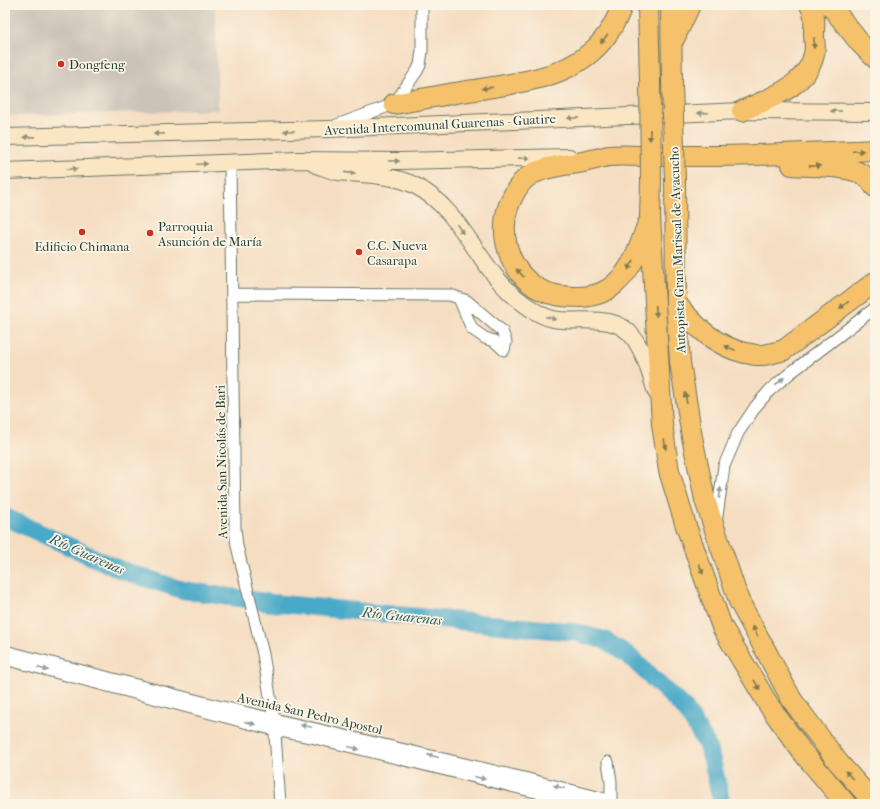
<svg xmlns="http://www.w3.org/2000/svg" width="880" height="809" font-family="'IM FELL French Canon',serif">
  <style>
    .industrial { fill: #cbc2b8 }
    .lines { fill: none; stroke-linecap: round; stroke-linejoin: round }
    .river { stroke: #49a9c8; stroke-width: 18 }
    .street-casing { stroke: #6a7565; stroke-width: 13 }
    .secondary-casing { stroke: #6a7565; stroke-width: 18 }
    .highway-casing { stroke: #6a7565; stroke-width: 22 }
    .street { stroke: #fff; stroke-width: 11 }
    .secondary { stroke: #fbe6c4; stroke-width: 16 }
    .highway { stroke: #f5c16b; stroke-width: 20 }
    .highway-bridge-casing { stroke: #6a7565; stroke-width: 22; stroke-linecap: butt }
    .highway-bridge { stroke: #f5c16b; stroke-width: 20 }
    .oneway { fill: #7f784d }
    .oneway2 { fill: #8d927c }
    .oneway3 { fill: #8f9e9a }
    .poi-dot { fill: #c8321e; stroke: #fcf5e5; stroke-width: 1.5 }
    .labels { text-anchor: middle; stroke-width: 3.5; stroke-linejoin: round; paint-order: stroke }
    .poi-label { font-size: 13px; fill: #1f3d34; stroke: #fcf5e5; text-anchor: start }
    .street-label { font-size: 13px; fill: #1f3d34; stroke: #fcf5e5 }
    .water-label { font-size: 14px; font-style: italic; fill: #2c5d60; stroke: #fcf5e5 }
  </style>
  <rect width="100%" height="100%" fill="#fcf5e5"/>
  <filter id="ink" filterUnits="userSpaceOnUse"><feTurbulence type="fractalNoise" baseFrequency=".025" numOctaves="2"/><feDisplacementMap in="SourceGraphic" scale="8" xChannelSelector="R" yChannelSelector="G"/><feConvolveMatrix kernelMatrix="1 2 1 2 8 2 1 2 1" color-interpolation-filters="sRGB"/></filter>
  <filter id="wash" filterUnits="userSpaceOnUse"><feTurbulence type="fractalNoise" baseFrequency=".012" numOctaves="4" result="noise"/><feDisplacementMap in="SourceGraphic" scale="16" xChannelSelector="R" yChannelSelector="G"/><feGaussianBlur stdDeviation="0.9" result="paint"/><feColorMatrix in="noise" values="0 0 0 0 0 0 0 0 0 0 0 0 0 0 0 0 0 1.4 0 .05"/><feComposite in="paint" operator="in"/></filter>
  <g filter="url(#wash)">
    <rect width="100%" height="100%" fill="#f5ddc1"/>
    <path class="industrial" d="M5,5H215L218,110L5,116Z"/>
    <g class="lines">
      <path class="river" d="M5,517L121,570L182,590L272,603L574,632L604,640L628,655L686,710L706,743L712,760L722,804"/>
    </g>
  </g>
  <g filter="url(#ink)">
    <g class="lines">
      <g class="street-casing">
        <path id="street" d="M337,125L394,104L417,71L420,65L422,51V5
          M230,163L235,529L237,546L263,654L274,720L280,804
          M232,294L450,295L467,301L502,331L506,342L504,350
          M459,298L472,329L485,338L494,341L504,350
          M716,523L724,466L738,433L756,406L770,390L789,374L875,308
          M5,651L218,706L524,778L605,799L608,804
          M5,659L275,730L311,737L556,797L593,804
          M608,762L611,781V804"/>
      </g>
      <g class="secondary-casing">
        <path id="secondary" d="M5,137L328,129L742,111L875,112
          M316,165C323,167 331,171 339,172C363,175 394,174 416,186C461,210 477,264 514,296C525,305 539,316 553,319C578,324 615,312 633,337C645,353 650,374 656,392
          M5,171L299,160L400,161L569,157"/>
      </g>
      <g class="highway-casing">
        <path id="highway" d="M648,5L650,82
          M671,5L672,83
          M830,5L860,43L875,58
          M674,39L690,5
          M394,104C421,99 448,94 475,90C527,81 583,77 612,27C616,20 620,13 622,5
          M742,111C768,99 808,86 814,54C816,48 814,41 814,35C814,23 816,15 810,5
          M792,165C814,167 850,164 867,177C870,179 873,184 875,187
          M675,180L676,303L680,362L692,437L705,500L739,601L792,700L838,762L875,804
          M651,181L650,216L662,424L669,471L686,526L722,627L770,707L803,753L846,804
          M647,225C640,246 633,268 616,283C607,292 594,296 582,297C573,297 565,297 556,295C513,287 493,235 512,198C516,189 523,179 532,174C546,167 563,165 578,163C588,161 599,158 609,156C620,155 632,156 644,156C669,156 695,156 720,156C772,155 823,152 875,150
          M676,303C695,326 715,346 745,353C749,353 753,355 757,355C766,356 776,352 784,350L875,282"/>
      </g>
      <use href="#street" class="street"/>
      <use href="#secondary" class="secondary"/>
      <use href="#highway" class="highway"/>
      <g class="highway-bridge-casing">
        <path id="highway-bridge" d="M650,82L651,181
          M672,83L675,180"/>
      </g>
      <use href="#highway-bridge" class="highway-bridge"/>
    </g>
    <defs><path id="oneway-solid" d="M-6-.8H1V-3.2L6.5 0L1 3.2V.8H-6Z"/></defs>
    <g class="oneway">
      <use href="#oneway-solid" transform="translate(604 39) rotate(129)"/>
      <use href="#oneway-solid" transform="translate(814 43) rotate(90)"/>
      <use href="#oneway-solid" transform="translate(487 88) rotate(172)"/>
      <use href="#oneway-solid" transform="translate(650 135) rotate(90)"/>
      <use href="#oneway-solid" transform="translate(858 151) rotate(-2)"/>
      <use href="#oneway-solid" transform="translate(815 166) rotate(1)"/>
      <use href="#oneway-solid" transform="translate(631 265) rotate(122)"/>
      <use href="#oneway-solid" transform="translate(520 273) rotate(-133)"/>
      <use href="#oneway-solid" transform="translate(844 305) rotate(143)"/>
      <use href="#oneway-solid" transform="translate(656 311) rotate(87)"/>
      <use href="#oneway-solid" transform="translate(730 348) rotate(-158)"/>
      <use href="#oneway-solid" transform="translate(686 398) rotate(-99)"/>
      <use href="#oneway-solid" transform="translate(665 444) rotate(81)"/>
      <use href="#oneway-solid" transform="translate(701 569) rotate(70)"/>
      <use href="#oneway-solid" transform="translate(755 631) rotate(-118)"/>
      <use href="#oneway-solid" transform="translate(757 685) rotate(60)"/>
      <use href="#oneway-solid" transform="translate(849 775) rotate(-132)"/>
    </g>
    <g class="oneway2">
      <use href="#oneway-solid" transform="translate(836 111) rotate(-179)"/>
      <use href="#oneway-solid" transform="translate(703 113) rotate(177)"/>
      <use href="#oneway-solid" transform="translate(573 118) rotate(177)"/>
      <use href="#oneway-solid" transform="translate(289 131) rotate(178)"/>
      <use href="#oneway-solid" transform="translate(159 134) rotate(179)"/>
      <use href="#oneway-solid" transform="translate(29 137) rotate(179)"/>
      <use href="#oneway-solid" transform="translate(524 158) rotate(-1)"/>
      <use href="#oneway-solid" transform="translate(394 161) rotate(1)"/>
      <use href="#oneway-solid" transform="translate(202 164) rotate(-2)"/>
      <use href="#oneway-solid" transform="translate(72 169) rotate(-2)"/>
      <use href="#oneway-solid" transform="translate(350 173) rotate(6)"/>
      <use href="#oneway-solid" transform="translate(460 229) rotate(55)"/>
      <use href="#oneway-solid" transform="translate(551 318) rotate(15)"/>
    </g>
    <g class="oneway3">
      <use href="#oneway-solid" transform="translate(780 381) rotate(-40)"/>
      <use href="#oneway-solid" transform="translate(720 493) rotate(-83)"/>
      <use href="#oneway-solid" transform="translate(43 669) rotate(15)"/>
      <use href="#oneway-solid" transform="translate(250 723) rotate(15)"/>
      <use href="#oneway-solid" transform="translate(306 726) rotate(-168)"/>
      <use href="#oneway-solid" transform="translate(354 748) rotate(14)"/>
      <use href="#oneway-solid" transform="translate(433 756) rotate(-166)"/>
      <use href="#oneway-solid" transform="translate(480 778) rotate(14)"/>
      <use href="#oneway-solid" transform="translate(559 787) rotate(-165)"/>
    </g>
  </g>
  <g class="poi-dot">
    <circle cx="61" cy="64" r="4"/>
    <circle cx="82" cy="232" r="4"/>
    <circle cx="150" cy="233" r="4"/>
    <circle cx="359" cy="252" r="4"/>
  </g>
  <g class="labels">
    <g class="poi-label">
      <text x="69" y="69">Dongfeng</text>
      <text x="158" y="231">Parroquia<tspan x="158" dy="15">Asunción de María</tspan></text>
      <text x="367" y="250">C.C. Nueva<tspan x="367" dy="15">Casarapa</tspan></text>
      <text x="82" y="251" text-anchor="middle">Edificio Chimana</text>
    </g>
    <g class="street-label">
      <text transform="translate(440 124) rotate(-3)" y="5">Avenida Intercomunal Guarenas - Guatire</text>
      <text transform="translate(677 250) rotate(-92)" y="5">Autopista Gran Mariscal de Ayacucho</text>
      <text transform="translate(221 462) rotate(-91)" y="5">Avenida San Nicolás de Bari</text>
      <text transform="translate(310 713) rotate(13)" y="5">Avenida San Pedro Apostol</text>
    </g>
    <g class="water-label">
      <text transform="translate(87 554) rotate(24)" y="5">Río Guarenas</text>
      <text transform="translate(402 616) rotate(6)" y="5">Río Guarenas</text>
    </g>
  </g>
  <rect width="880" height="809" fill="none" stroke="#fcf5e5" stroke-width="20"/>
</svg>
